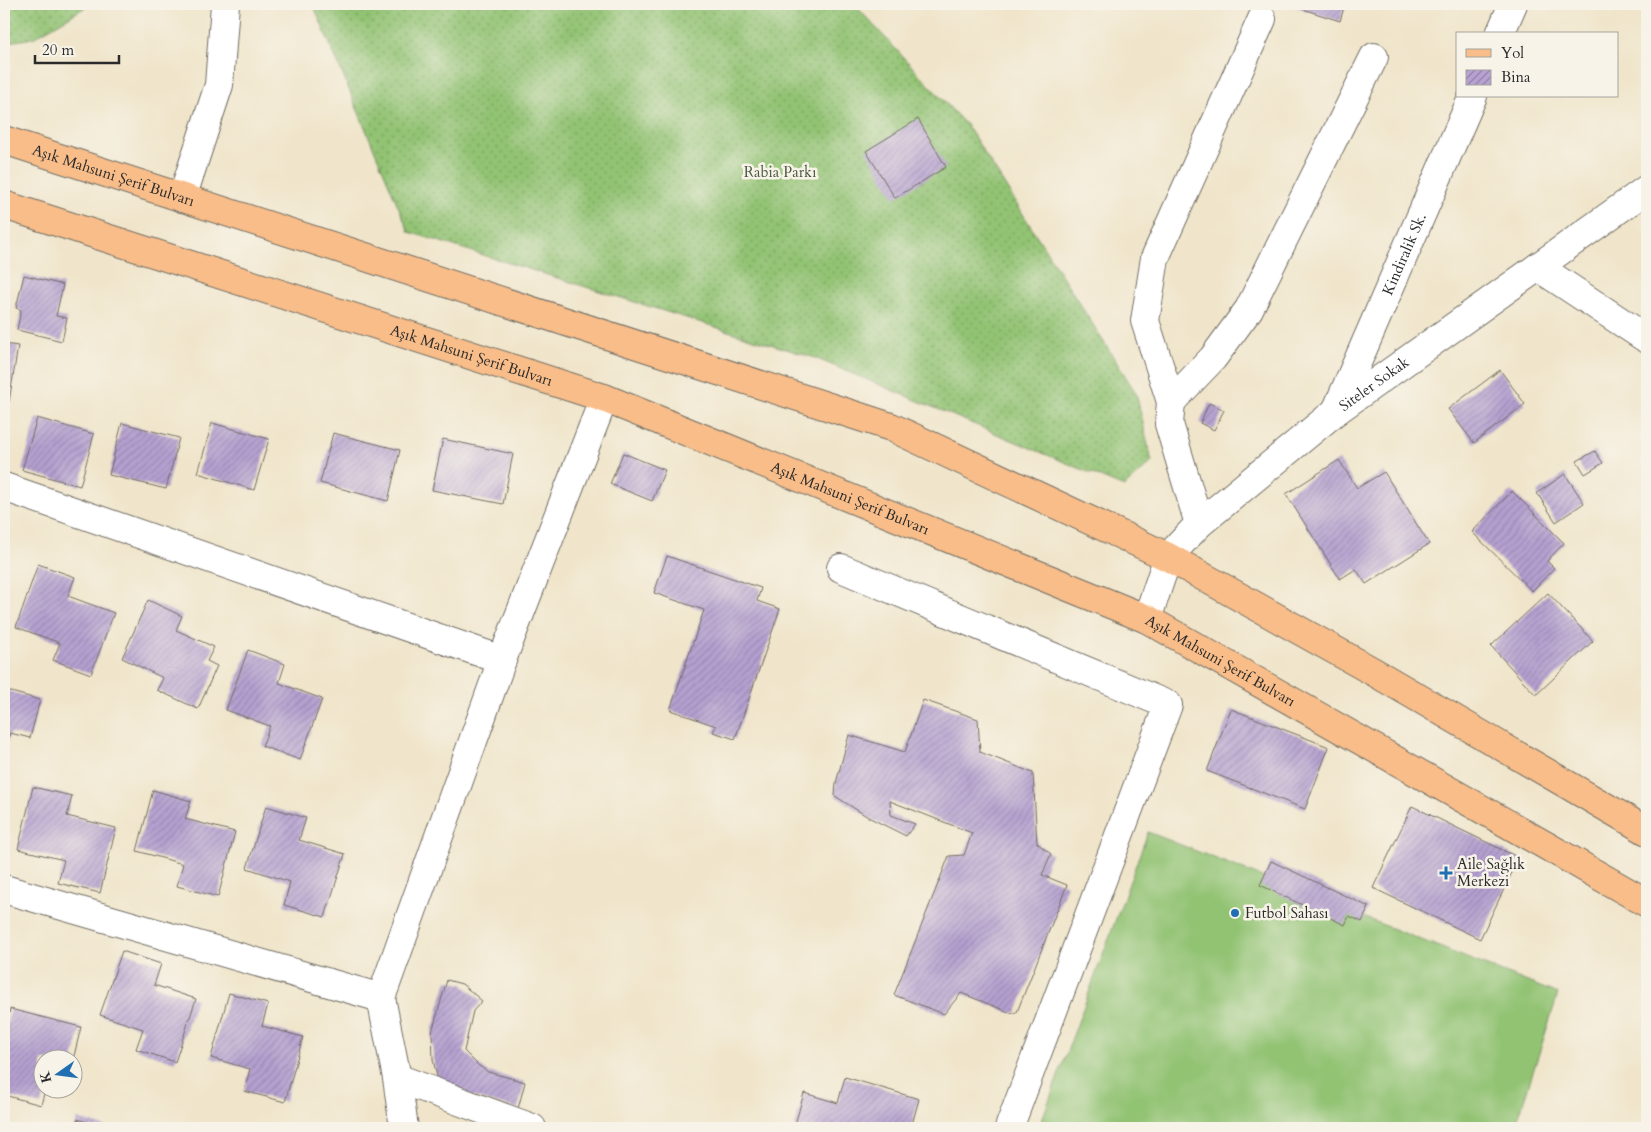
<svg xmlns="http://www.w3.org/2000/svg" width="1651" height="1132" font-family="Cardo,serif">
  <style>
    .grass { fill: url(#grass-dots); stroke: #5e774f }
    .garden { fill: #92c373; stroke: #5e774f }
    .building { fill: url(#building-hatch) }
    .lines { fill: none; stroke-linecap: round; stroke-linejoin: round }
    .minor-casing { stroke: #706c63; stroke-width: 30 }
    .major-casing { stroke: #706c63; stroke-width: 30 }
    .minor { stroke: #fff; stroke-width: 28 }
    .major { stroke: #f8bd89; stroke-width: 28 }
    .poi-dot { fill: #1f6fb2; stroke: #f7f3e8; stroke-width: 2 }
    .labels { text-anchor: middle; stroke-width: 5; stroke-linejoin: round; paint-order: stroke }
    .park-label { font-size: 15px; fill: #4a5941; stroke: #f7f3e8 }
    .street-label { font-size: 15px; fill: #2b2b2b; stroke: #f7f3e8 }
    .poi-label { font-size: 15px; fill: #2b2b2b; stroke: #f7f3e8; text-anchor: start }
  </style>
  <defs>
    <pattern id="grass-dots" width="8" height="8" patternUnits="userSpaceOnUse" patternTransform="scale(1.25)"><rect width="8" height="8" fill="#92c373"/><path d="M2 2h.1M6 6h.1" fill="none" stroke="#779f5f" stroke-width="1.8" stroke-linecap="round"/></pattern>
    <pattern id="building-hatch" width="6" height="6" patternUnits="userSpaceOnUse" patternTransform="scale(1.25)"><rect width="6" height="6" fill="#b6a1d1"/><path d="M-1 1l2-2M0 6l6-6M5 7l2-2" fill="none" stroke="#9483aa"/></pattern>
  </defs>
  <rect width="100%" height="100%" fill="#f7f3e8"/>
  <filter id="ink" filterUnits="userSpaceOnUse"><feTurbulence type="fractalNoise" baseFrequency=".02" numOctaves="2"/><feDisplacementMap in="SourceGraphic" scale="10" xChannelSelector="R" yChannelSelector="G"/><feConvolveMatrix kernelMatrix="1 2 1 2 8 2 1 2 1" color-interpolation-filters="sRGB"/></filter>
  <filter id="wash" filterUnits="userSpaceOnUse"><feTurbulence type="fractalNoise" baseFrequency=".0096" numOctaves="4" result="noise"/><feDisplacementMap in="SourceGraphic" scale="20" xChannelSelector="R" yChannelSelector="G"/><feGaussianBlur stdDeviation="1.12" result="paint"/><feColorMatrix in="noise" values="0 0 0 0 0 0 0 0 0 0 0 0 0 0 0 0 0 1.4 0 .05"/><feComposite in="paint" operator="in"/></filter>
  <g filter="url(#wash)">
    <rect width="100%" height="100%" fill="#f0e5ca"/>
    <path class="grass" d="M4,4H91L33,38L4,43Z
      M313,4H854L968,127L1136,393L1152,462L1124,487L815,358L409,232Z"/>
    <path class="garden" d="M1148,832L1558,994L1515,1128H1039Z"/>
    <g id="blocks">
      <path class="building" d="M1287,4H1345L1340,21Z
        M918,119L946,167L895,198L866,151Z
        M24,275L63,285L56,316L67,318L62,341L17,330L21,310L16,308Z
        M4,344L18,346L9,402L4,401Z
        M1500,370L1525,404L1474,443L1448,409Z
        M1209,403L1224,410L1214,430L1200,423Z
        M37,418L94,434L80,486L22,470Z
        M122,423L179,438L166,489L109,475Z
        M212,423L269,439L254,490L198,473Z
        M333,433L400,450L388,501L320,483Z
        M443,439L513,454L503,504L432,490Z
        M1595,451L1603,463L1585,474L1577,461Z
        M623,453L665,470L652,501L610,484Z
        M1339,460L1357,488L1384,472L1429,544L1366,584L1356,569L1340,579L1286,494Z
        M1565,474L1584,503L1556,522L1537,493Z
        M1512,491L1564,543L1547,561L1554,568L1532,591L1472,532Z
        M667,556L761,588L757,601L780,609L735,739L713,732L716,726L670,710L704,610L654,593Z
        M38,564L75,577L68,596L114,613L91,674L53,660L60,643L16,627Z
        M1548,593L1593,641L1536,695L1491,646Z
        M148,600L182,616L176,630L214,647L207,661L217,666L198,709L157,690L163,678L122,658Z
        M248,650L285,664L279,683L322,699L300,760L262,746L270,726L226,710Z
        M4,690L40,700L30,738L10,733L4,752Z
        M923,700L978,719L980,752L1033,773L1037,843L1051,854L1042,875L1067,885L1017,1012L1011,1013L961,993L944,1014L894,995L949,856L964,855L972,833L890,801L891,815L915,824L906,836L868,817L835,796L836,783L849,735L905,752Z
        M1231,709L1329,747L1305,809L1207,771Z
        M33,787L72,796L67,816L116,828L100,893L58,883L64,860L18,849Z
        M153,790L191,801L185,819L235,832L218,897L177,886L183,864L137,851Z
        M266,806L306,818L299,840L345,854L325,917L284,905L290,882L247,868Z
        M1412,806L1519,858L1480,939L1373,888Z
        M1271,861L1369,907L1362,922L1349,916L1345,925L1260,885Z
        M122,951L161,964L154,985L196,999L175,1062L136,1049L143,1029L100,1015Z
        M447,980L462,984L482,1001L473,1011L464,1051L478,1065L488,1072L525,1082L518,1109L447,1090L437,1076L433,1060L432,1032Z
        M229,993L268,1004L262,1026L303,1037L285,1102L244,1091L250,1069L211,1058Z
        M10,1009L81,1027L73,1060H42V1090H45L41,1105L4,1095V1036Z
        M845,1077L919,1099L911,1128H794L804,1093L838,1103Z
        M77,1119L109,1128H75Z"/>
    </g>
  </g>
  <g filter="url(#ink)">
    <use href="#blocks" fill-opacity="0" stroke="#706c63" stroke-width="1"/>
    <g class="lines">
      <g class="minor-casing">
        <g id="minor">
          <path d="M1500,34L1513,4"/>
          <path d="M182,198L219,85L225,4"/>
          <path d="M1538,267L1647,339"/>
          <path d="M1171,402L1213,358L1249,309L1374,57"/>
          <path id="s1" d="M1336,411L1473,96"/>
          <path d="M4,487L502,660"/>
          <path d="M1199,524L1169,424L1171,402L1145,321L1155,258L1262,19"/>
          <path d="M841,568L1168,705L1009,1128"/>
          <path id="s2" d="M1147,619L1168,557L1199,524L1336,411L1647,189"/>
          <path d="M4,889L381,998"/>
          <path d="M397,1078L532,1128"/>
          <path d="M404,1128L397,1078L381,998L502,660L604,398"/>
        </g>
      </g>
      <g class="major-casing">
        <g id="major">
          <path id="s3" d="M4,140L891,427L1168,557L1374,672L1647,831"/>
          <path id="s4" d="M4,205L604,398L1147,619L1647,903"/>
        </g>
      </g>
      <use href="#minor" class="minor"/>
      <use href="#major" class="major"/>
    </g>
  </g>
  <g class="poi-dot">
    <path d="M1443.5 865.5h5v5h5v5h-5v5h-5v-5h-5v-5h5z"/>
    <circle cx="1235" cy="913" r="5"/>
  </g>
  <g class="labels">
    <g class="park-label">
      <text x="780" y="177">Rabia Parkı</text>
    </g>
    <g class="street-label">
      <text dy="5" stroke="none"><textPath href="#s3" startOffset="115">Aşık Mahsuni Şerif Bulvarı</textPath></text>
      <text dy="5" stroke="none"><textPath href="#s1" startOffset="171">Kindiralik Sk.</textPath></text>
      <text dy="5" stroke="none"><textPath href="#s4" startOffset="491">Aşık Mahsuni Şerif Bulvarı</textPath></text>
      <text dy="5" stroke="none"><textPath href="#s2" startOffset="335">Siteler Sokak</textPath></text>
      <text dy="5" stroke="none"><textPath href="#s4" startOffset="896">Aşık Mahsuni Şerif Bulvarı</textPath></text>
      <text dy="5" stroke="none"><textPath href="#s4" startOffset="1301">Aşık Mahsuni Şerif Bulvarı</textPath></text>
    </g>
    <g class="poi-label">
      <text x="1457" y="869">Aile Sağlık<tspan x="1457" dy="17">Merkezi</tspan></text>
      <text x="1245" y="918">Futbol Sahası</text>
    </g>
  </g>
  <rect width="1651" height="1132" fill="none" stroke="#f7f3e8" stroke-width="20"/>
  <rect x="1456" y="32" width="162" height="65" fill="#f7f3e8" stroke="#a5a39c"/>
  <rect x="1466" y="49" width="25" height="8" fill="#f8bd89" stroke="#a5a39c"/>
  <text x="1501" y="58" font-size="15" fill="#2b2b2b">Yol</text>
  <rect x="1466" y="70" width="25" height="15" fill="url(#building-hatch)" stroke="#a5a39c"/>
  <text x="1501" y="82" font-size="15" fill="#2b2b2b">Bina</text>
  <g transform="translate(58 1074) rotate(256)"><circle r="24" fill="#f7f3e8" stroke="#a5a39c"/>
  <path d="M0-4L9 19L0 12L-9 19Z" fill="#1f6fb2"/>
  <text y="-8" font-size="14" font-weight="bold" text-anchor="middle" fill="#2b2b2b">K</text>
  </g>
  <path d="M35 55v8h84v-8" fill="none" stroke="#2b2b2b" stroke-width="2.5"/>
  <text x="42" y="55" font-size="15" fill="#2b2b2b" stroke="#f7f3e8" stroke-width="4" paint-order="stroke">20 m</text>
</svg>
